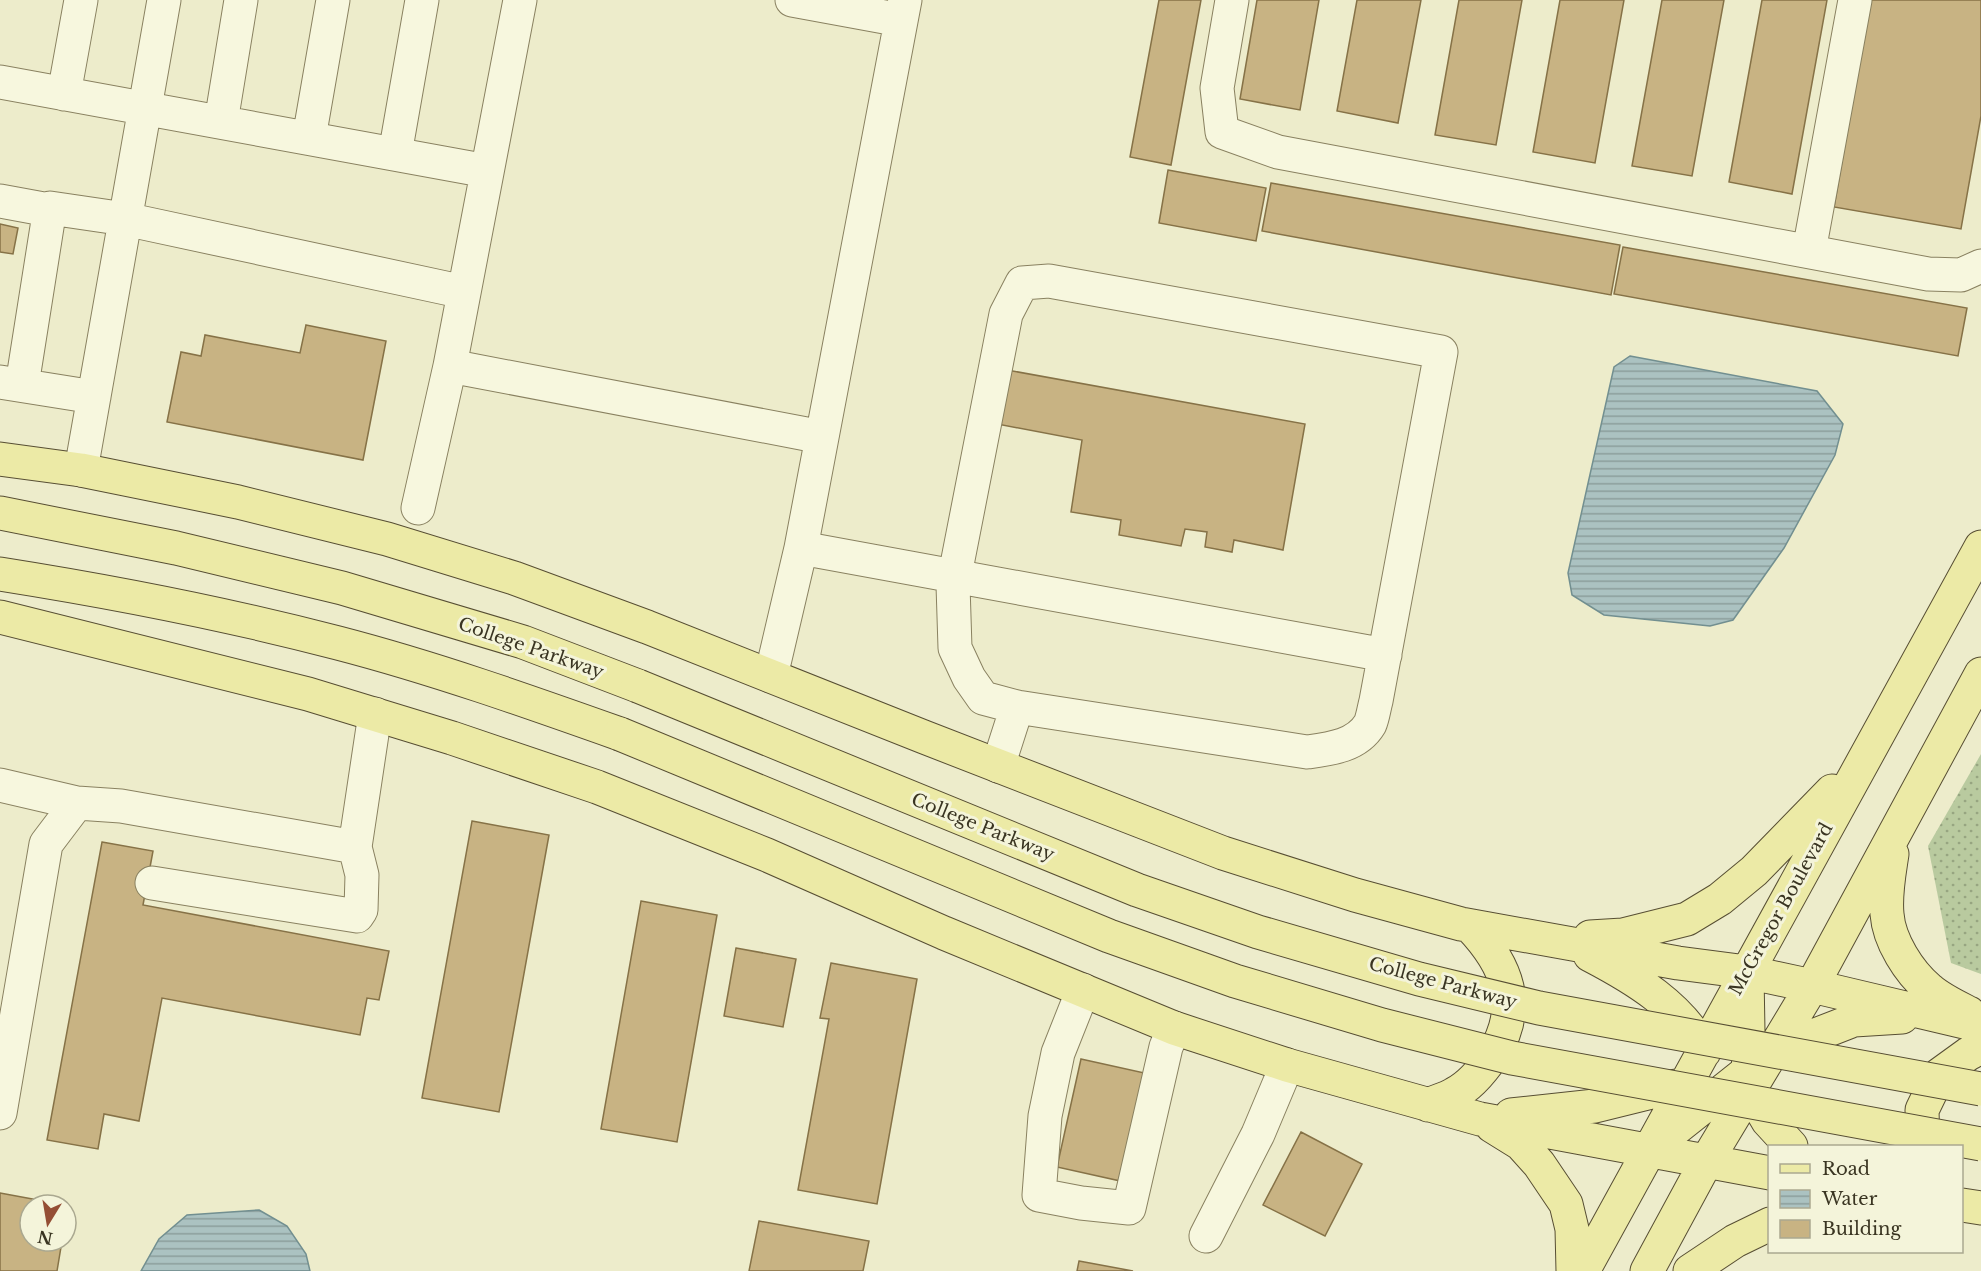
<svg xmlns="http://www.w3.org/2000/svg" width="1981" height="1271" font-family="'Libre Baskerville',serif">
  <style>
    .grass { fill: url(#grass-dots) }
    .water { fill: url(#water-rules); stroke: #728f90; stroke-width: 1.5 }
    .building { fill: #c8b383; stroke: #867247; stroke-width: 1.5 }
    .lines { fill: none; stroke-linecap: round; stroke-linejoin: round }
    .minor-casing { stroke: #898160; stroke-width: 35 }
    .major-casing { stroke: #574e33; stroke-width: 35 }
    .minor { stroke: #f7f7de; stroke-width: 33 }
    .major { stroke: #eceaa6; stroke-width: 33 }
    .major-bridge-casing { stroke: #574e33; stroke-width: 35; stroke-linecap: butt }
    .major-bridge { stroke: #eceaa6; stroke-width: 33 }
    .labels { text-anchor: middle; stroke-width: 6; stroke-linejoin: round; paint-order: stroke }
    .street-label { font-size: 18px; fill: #3a3522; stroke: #f4f4da }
  </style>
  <defs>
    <pattern id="grass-dots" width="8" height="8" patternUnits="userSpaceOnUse" patternTransform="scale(1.5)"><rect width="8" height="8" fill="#b9ca9f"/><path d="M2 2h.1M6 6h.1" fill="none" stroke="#97a581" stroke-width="1.8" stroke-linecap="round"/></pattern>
    <pattern id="water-rules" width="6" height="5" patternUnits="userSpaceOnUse" patternTransform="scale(1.5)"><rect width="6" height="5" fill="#abc2c1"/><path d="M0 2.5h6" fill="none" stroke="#8c9e9c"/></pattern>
  </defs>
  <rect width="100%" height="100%" fill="#edeccb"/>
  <path class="grass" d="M1981,754V974L1951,963L1928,846Z"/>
  <path class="water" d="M1630,356L1817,391L1843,424L1835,455L1784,548L1733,620L1710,626L1604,615L1572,595L1568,573L1614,367Z
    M259,1210L287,1226L306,1254L310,1271H141L159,1239L187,1215Z"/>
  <path class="building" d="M1159,0H1201L1171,165L1130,157Z
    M1257,0H1319L1300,110L1240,99Z
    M1357,0H1421L1398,123L1337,111Z
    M1459,0H1522L1496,145L1435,135Z
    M1560,0H1624L1595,163L1533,152Z
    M1662,0H1724L1692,176L1632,166Z
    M1762,0H1827L1792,194L1729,182Z
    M1870,0H1981V116L1961,229L1834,207Z
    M1168,170L1266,188L1256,241L1159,223Z
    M1271,183L1620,245L1611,295L1262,231Z
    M0,224L18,228L13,254L0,252Z
    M1623,247L1967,308L1958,356L1614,294Z
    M306,325L386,341L363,460L167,422L181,352L201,356L205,335L300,353Z
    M1007,370L1305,424L1283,550L1234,540L1232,552L1205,547L1207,532L1185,529L1181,546L1119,535L1121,520L1071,512L1082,440L997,424Z
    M472,821L549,835L499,1112L422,1098Z
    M102,842L153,851L143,905L389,951L379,1000L367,998L360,1035L162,998L139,1121L104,1114L98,1149L47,1140Z
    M641,901L717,915L677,1142L601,1129Z
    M736,948L796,959L783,1027L724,1016Z
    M831,963L917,979L877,1204L798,1190L829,1019L820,1018Z
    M1081,1059L1149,1074L1125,1182L1057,1167Z
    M1301,1132L1362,1164L1325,1236L1263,1205Z
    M0,1193L65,1205H30V1241H62L57,1271H0Z
    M759,1221L869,1241L863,1271H749Z
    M1079,1261L1133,1271H1077Z"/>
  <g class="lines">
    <g class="minor-casing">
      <path id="minor" d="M792,0L901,20
        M1232,0L1217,88L1222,132L1278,152L1928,274L1961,275L1981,266
        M0,82L487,171
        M64,94L81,0
        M221,122L241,0
        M309,138L333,0
        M395,154L422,0
        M0,201L49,210
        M1809,251L1855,0
        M450,366L822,437
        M0,382L94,397
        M22,385L50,208L125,219L464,292
        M81,470L164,0
        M418,508L450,366L520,0
        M801,548L1385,655
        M771,676L801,548L905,0
        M998,766L1017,707L1307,752C1330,749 1357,746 1370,724C1373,717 1374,708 1376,701L1441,352L1049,281L1022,283L1006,314L953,585L955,648L969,678L983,698L1017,707
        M0,785L77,803
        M152,883L357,916L361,910L362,875L355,847L375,714
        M1083,990L1058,1053L1045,1116L1039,1195L1081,1203L1129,1208L1166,1047L1174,1028
        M0,1113L46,844L77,803L121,806L355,847
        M1206,1236L1258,1134L1287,1065"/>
    </g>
    <g class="major-casing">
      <path id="major" d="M0,459L81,470L238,502L387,539L514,578L647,627L924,737L1223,853L1355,895L1461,924L1678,963L1747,972L1812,986L1981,1026
        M0,513L176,548L342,588L523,642L638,686
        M0,574C114,592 227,614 338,643C434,668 527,701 620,734
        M0,617L308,694L452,738L597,787L767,855L944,933L1174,1028L1287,1065L1480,1119L1770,1173
        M1892,854C1889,874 1885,894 1887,914C1889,941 1909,972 1929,989C1940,999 1955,1006 1969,1013
        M1590,937L1623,935L1687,919L1720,899L1754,871L1832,791
        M1590,955C1634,978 1683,1007 1704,1052
        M1747,974L1749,1089L1768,1121L1791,1146
        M1428,1105C1436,1101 1446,1099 1454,1094C1470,1086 1483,1070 1493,1055C1523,1006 1508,966 1470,926
        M1511,1115L1595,1106L1676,1086
        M1492,1126L1521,1144L1539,1164L1566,1204L1572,1229L1573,1271
        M1660,1141L1772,1052L1854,1020L1902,1017
        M1923,1146L1922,1110L1939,1075L1968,1054L1981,1047
        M1962,1205L1981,1208
        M1583,1271L1981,547
        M1647,1271L1706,1162L1812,986L1981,674
        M1690,1271L1735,1241L1770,1224"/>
    </g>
    <use href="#minor" class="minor"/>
    <use href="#major" class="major"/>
    <g class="major-bridge-casing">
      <path id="major-bridge" d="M638,686L1137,890L1258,932L1419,979L1539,1008L1981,1089
        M620,734L1109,936L1235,981L1382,1025L1512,1058L1981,1144"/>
    </g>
    <use href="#major-bridge" class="major-bridge"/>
  </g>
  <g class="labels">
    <g class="street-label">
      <text transform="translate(531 648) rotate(19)" y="6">College Parkway</text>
      <text transform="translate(983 827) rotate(22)" y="6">College Parkway</text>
      <text transform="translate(1781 909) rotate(-61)" y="6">McGregor Boulevard</text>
      <text transform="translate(1443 983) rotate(15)" y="6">College Parkway</text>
    </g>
  </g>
  <rect x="1768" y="1145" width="195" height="108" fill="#f4f4da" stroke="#aaa890" stroke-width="1.5"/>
  <rect x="1780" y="1164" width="30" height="9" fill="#eceaa6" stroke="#aaa890" stroke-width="1.5"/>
  <text x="1822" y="1175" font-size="18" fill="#3a3522">Road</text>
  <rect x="1780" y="1190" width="30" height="18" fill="url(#water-rules)" stroke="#aaa890" stroke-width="1.5"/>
  <text x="1822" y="1205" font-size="18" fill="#3a3522">Water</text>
  <rect x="1780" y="1220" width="30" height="18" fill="#c8b383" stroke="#aaa890" stroke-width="1.5"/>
  <text x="1822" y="1235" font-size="18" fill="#3a3522">Building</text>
  <g transform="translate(48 1223) rotate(191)"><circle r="28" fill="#f4f4da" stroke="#aaa890" stroke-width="1.5"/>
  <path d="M0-4.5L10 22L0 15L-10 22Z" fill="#944e34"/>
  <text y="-9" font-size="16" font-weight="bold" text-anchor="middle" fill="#3a3522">N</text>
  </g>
</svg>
